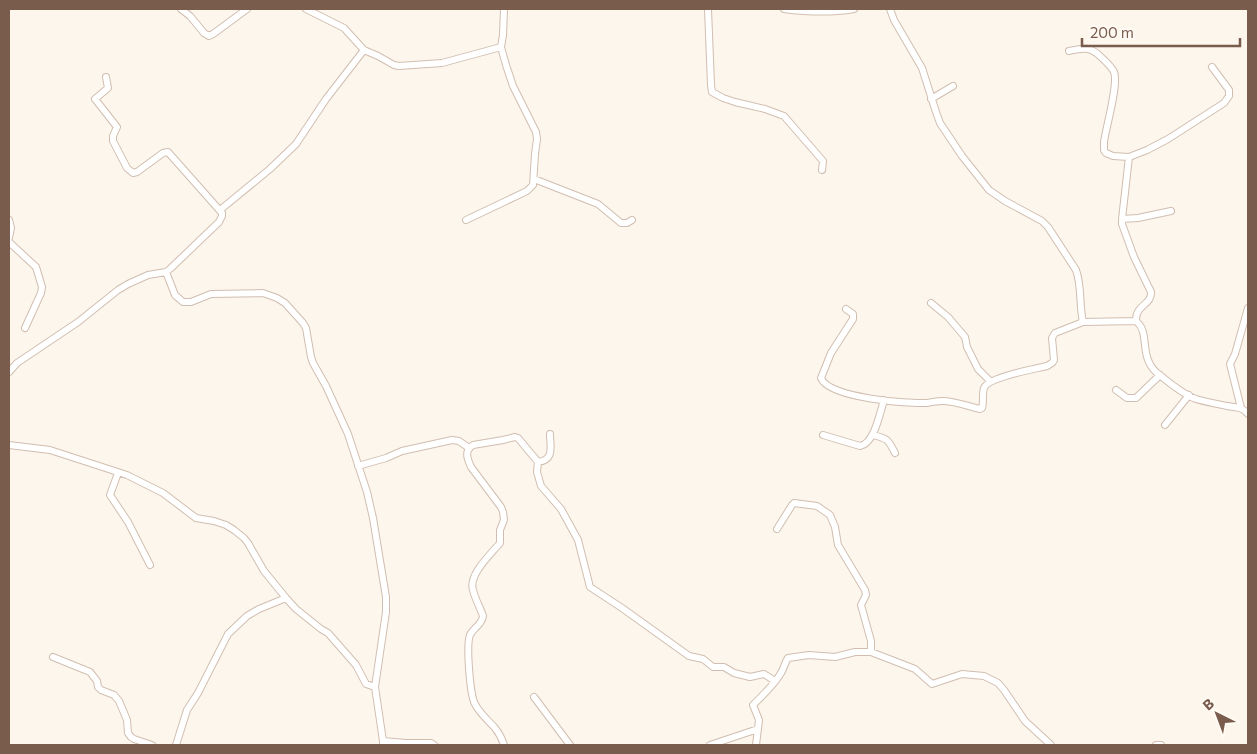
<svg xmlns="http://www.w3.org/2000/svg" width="1257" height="754" font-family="Commissioner,sans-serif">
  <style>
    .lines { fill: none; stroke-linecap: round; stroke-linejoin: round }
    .minor-casing { stroke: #d1beb0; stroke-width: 8 }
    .minor { stroke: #fff; stroke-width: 6 }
  </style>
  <rect width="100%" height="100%" fill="#fdf6ec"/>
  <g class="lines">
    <g class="minor-casing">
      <path id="minor" d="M181,9L190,16L204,33L209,36L213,34L247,9
        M306,9L344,28L364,50L378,56L394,65L399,66L442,63L501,47L503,35L504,9
        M708,9L711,85L712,92L723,98L735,102L765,109L784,116L823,161L822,170
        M784,9C807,12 831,13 854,9
        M890,9L894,20L922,68L936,112L940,123L962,156L989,190L1005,201L1042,221L1048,227L1076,270C1082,286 1079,305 1083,322
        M1069,51C1083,48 1090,46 1101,57C1106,62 1111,66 1114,72C1119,83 1106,127 1104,142V150L1106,153L1113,156L1129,157L1147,150L1168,139L1224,103L1229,96V90L1212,67
        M931,99L953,86
        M1129,157L1122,219V224L1134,257L1151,292C1152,305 1135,305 1136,321
        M534,179L598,204L621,223H627L632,220
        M220,210L270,169L296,144L326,99L364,50
        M1122,219L1138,218L1171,211
        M9,220L11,228L9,238
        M466,220L527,191L533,185L535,154L537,139L536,132L513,86L506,65L501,47
        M9,242L36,267L42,287L41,293L25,328
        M166,272L175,295L183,302H191L211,294L263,293L277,298L285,303L303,323L306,328L311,357L313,363L326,386L348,434L367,492L373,518L386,597V612L375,687L383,741V745
        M931,303L948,317L965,337L967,347L978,369L990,381
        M846,309L853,314V319L831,353L821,378C829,398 907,404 927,403C932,402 937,401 942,401C954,401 968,406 980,409L982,408C984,401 982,394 984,388C988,377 1035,369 1047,366L1052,363L1054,360L1052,338L1055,333L1083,322L1136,321C1151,333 1138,356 1157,373C1169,382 1182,394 1196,399C1206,402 1217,404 1227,406C1232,407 1238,407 1242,409C1243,409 1247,413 1248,414
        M9,372L17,363L78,322L118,290L128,284L148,275L166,272L171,268L219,222L222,216V213L168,152L163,153L137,172L133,173L127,168L113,141V136L117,127L95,99L108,88L106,77
        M1116,390L1127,398H1136L1160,375
        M1241,408L1230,364L1235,354L1248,308
        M1165,425L1189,395
        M823,435L860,446C874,444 880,413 884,400
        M873,435C888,439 888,439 895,453
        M9,445L50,450L127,475L163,493L196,518L214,521L226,525L234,530L244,538L248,543L264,571L286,598L296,609L321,629L328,633L356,665L366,684L375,687
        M538,462L537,472L541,486L561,509L578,540L590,587L622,608L689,656L703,659L713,667H724L734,673L750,677L764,674L775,681
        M358,466L386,458L402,451L452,440L459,441L469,448
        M118,473L110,495L128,522L150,565
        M777,529L792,505L794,503L817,506L830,515L835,527L838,545L865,590L866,595L861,605L871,641V652
        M53,657L90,672L97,681L98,687L101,690L114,695L119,701L127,720L128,733L131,737L134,739L152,745
        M534,697L570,745
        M383,741L406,743H431L434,745
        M176,745L187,710L198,693L228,634L247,616L259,609L286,598
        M504,745C502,739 499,733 495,728C488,720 480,714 475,704C470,695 466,645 470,635C473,628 482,625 483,616C480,607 475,599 473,590C468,575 491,554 500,543V530L504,520L503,512L501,507L471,467C467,458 464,451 473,445L503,440L515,437L518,438L538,462C555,460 550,446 550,434
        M710,745L758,729
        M756,745L759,720L753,705C763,695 774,685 781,673C784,668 785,662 788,658L809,655L835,657L855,652H871L915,669L932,684L962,674L984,676L998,683L1004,690L1025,721L1051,745
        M1156,745H1161"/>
    </g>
    <use href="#minor" class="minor"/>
  </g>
  <rect width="1257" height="754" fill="none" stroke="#7a5c4d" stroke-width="20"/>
  <g transform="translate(1217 714) rotate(318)" stroke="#fffaf3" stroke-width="4" paint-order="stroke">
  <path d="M0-4L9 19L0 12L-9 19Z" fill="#7a5c4d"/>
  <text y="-8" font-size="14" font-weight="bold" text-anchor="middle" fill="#7a5c4d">B</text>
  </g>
  <path d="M1082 38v8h158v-8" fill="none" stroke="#7a5c4d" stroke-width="2.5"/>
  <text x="1090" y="38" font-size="15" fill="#7a5c4d" stroke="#fffaf3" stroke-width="4" paint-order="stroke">200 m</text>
</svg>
